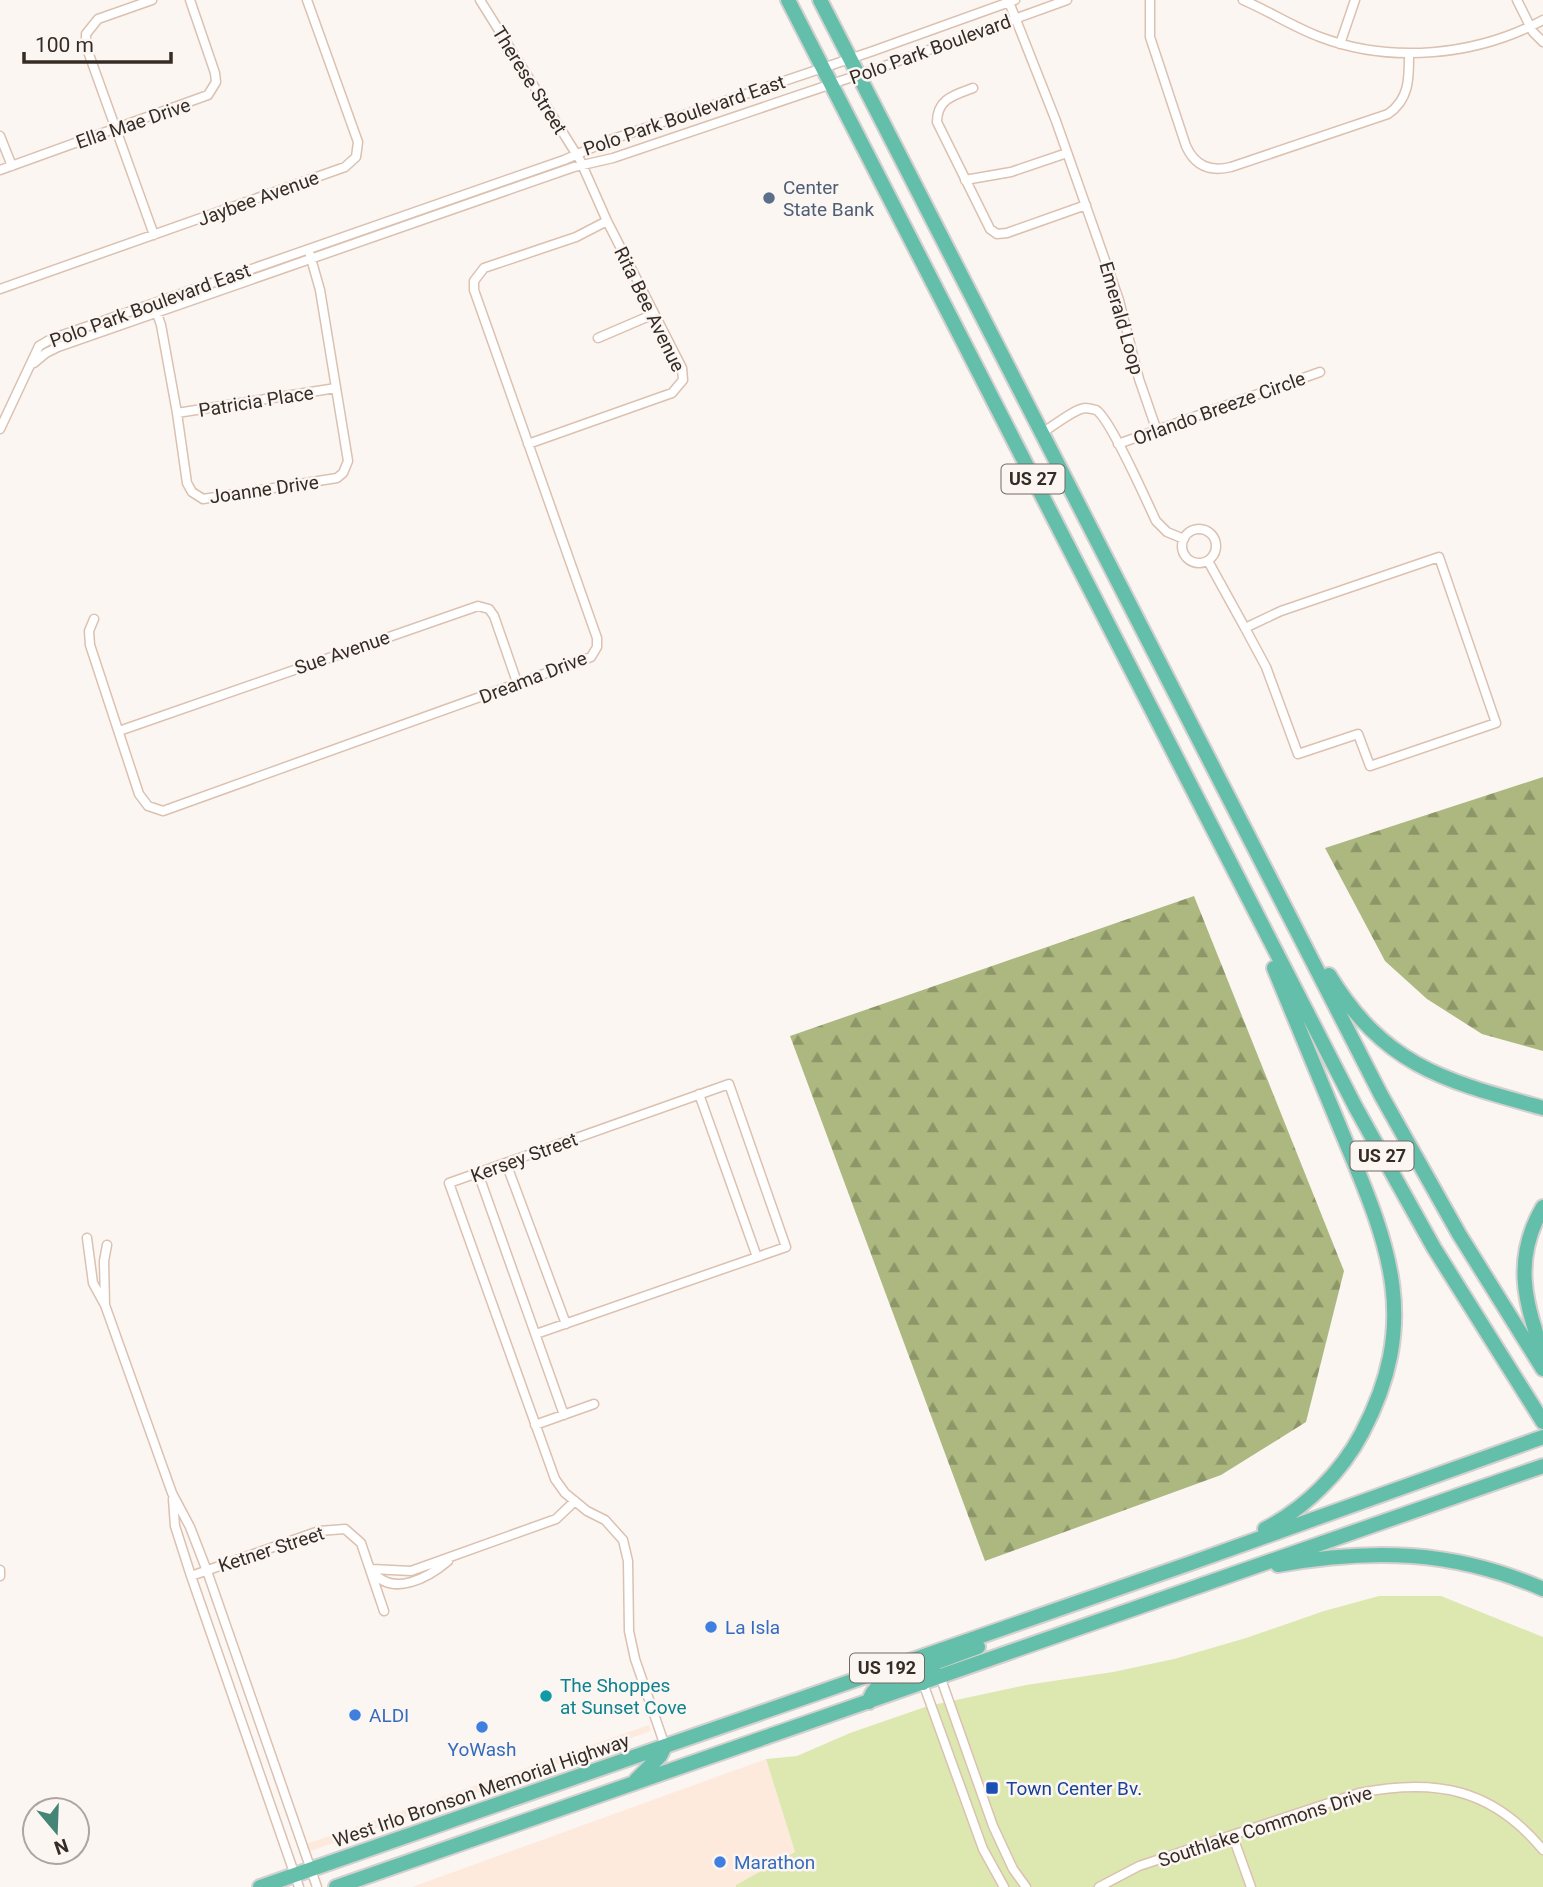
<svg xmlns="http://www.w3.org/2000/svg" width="1543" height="1887" font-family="Roboto,sans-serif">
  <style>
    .built { fill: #feeadd }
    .grass { fill: #dce8b0 }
    .forest { fill: url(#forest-firs) }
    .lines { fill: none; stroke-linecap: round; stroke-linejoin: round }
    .street-casing { stroke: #dbc1b0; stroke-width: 11 }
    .highway-casing { stroke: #d3d1cf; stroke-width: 18 }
    .street { stroke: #fff; stroke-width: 8 }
    .highway { stroke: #64bfaa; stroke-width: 14 }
    .service-dot { fill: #5c6f8a; stroke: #fcf6f3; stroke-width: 2.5 }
    .shop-dot { fill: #3f7fe0; stroke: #fcf6f3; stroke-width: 2.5 }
    .culture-dot { fill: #0f9aa8; stroke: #fcf6f3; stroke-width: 2.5 }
    .transit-dot { fill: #1a4fb4; stroke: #fcf6f3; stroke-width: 2.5 }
    .labels { text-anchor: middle; stroke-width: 5; stroke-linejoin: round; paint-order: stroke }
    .shield { fill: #fcf6f3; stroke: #716964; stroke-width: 2 }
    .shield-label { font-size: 18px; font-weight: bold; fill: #362c26 }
    .street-label { font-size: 19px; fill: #362c26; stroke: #fcf6f3 }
    .service-label { font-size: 19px; fill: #4e5e75; stroke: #fcf6f3; text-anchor: start }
    .shop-label { font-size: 19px; fill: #366cbe; stroke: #fcf6f3; text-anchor: start }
    .culture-label { font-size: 19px; fill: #0d838f; stroke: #fcf6f3; text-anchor: start }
    .transit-label { font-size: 19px; fill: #164399; stroke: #fcf6f3; text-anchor: start }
  </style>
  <defs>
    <pattern id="forest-firs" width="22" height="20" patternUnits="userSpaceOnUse" patternTransform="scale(1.75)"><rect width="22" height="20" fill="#acb87f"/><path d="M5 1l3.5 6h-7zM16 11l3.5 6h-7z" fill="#8d9668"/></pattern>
  </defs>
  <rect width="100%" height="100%" fill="#fcf6f3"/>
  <path class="built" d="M649,1725L651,1731L308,1852L306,1844Z
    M766,1759L795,1852L736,1885V1887H412Z"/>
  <path class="grass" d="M1379,1596H1441L1543,1637V1887H736V1885L795,1852L766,1759L797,1756L850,1733L928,1706L1026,1685L1113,1672L1174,1659L1246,1638L1324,1611Z"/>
  <path class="forest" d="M1543,777V1051L1482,1034L1427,999L1385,961L1325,848Z
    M1194,896L1344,1271L1306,1422L1221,1475L985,1561L790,1036Z"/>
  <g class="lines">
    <g class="street-casing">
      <path id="street" d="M152,0L98,19L86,34V46L154,235
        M480,0L580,160L607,221L682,368L683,380L672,393L528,444
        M1150,0V37L1186,146C1195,166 1210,172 1231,167L1388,114C1410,99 1409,77 1409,54
        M1243,0C1269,11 1293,27 1320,37C1391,64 1476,56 1543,20
        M1517,0L1533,32L1543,42
        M1009,2L1056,121L1119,300L1139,379L1157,431
        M1340,44L1355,0
        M973,88C954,95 937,99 937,122L990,229L997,234L1007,233L1086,205
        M0,136L12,166
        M0,170L208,95L216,82L215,73L190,0
        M965,180L1011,172L1067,153
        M0,289L345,167L356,157L358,142L307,0
        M155,308L161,325L177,413L187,483L192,492L203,499L337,478L343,473L348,461L320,290L310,255
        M598,338L654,314
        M34,363L46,353L58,347L574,167L613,158L879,68L1067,0
        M177,413L336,388
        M0,429L39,346L51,339L564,160L610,140L873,51L1015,0
        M1042,433C1052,427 1074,409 1085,408C1088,408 1092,409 1096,410C1110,418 1147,502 1156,521L1167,532L1184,539
        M1118,444L1320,372
        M1182 546a17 17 0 1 1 34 0a17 17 0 1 1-34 0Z
        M1208,561L1245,628L1281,611L1439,557L1496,723L1370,766L1358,734L1298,754L1266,667L1245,628
        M94,619L89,631L90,645L139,794L148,806L163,811L591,657L597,647V638L474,290V281L484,268L576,237L607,221
        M119,731L478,606L489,609L494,616L518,685
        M699,1094L757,1257
        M506,1163L566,1324
        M478,1173L564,1415
        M87,1238L93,1283L105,1305L172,1493L190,1527L207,1571L317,1887
        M105,1305L104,1261L107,1245
        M536,1334L786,1247L729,1084L449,1183L555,1479L565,1493L587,1511L605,1520L623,1540L628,1561L629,1631L635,1659L665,1746
        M535,1425L594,1404
        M173,1499L175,1526L191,1576L299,1887
        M372,1569L411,1571L556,1519L575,1501
        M0,1570V1576
        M373,1572C393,1597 428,1578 448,1561
        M191,1576L319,1531L345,1529L361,1543L384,1611
        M940,1676L993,1826L1013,1869L1026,1887
        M923,1683L983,1849L1004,1887
        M1233,1837L1251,1887
        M1099,1887L1139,1866L1359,1793C1435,1778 1492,1788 1543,1850"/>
    </g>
    <g class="highway-casing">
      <path id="highway" d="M788,0L1356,1108L1434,1248L1543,1422
        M820,0L1381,1095L1459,1234L1543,1369
        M1329,975C1385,1067 1446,1081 1543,1108
        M1543,1207C1514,1256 1523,1301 1543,1352
        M1265,1529C1305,1508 1341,1473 1362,1433C1422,1319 1388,1244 1343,1135C1320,1079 1297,1024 1274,968
        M1278,1565C1371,1548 1454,1550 1543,1589
        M923,1683L922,1676L937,1662L978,1647
        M869,1702C874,1675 913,1678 927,1656
        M636,1780L660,1756L665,1746
        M260,1887L1191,1563L1543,1437
        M336,1887L1543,1466"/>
    </g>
    <use href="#street" class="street"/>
    <use href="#highway" class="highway"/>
  </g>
  <circle class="service-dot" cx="769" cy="198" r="7"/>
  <g class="shop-dot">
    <circle cx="711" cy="1627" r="7"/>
    <circle cx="355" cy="1715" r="7"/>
    <circle cx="482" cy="1727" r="7"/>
    <circle cx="720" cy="1862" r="7"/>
  </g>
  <circle class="culture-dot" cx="546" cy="1696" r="7"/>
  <rect class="transit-dot" x="985" y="1781" width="14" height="14" rx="3.5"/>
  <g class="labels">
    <g class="shield">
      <rect x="1001.5" y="464.5" width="63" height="29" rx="5"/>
      <rect x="1350.5" y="1141.5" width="63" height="29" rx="5"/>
      <rect x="850" y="1653.5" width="74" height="29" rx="5"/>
    </g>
    <g class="shield-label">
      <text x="1033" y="485">US 27</text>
      <text x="1382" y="1162">US 27</text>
      <text x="887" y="1674">US 192</text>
    </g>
    <g class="street-label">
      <text transform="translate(930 49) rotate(-20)" y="7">Polo Park Boulevard</text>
      <text transform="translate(530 80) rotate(58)" y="7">Therese Street</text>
      <text transform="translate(684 115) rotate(-19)" y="7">Polo Park Boulevard East</text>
      <text transform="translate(133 123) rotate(-19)" y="7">Ella Mae Drive</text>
      <text transform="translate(258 198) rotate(-20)" y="7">Jaybee Avenue</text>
      <text transform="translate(150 305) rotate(-20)" y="7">Polo Park Boulevard East</text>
      <text transform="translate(650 309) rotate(64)" y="7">Rita Bee Avenue</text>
      <text transform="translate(1122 318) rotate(74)" y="7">Emerald Loop</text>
      <text transform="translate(256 401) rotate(-9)" y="7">Patricia Place</text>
      <text transform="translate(1219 408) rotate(-20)" y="7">Orlando Breeze Circle</text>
      <text transform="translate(264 489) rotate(-8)" y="7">Joanne Drive</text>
      <text transform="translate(342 652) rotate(-19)" y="7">Sue Avenue</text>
      <text transform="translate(533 677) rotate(-21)" y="7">Dreama Drive</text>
      <text transform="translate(524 1157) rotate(-20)" y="7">Kersey Street</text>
      <text transform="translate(271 1549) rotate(-18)" y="7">Ketner Street</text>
      <text transform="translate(481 1790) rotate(-19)" y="7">West Irlo Bronson Memorial Highway</text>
      <text transform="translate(1265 1826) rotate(-18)" y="7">Southlake Commons Drive</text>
    </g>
    <g class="service-label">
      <text x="783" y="194">Center<tspan x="783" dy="22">State Bank</tspan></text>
    </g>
    <g class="shop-label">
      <text x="725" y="1634">La Isla</text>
      <text x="369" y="1722">ALDI</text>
      <text x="482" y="1756" text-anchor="middle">YoWash</text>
      <text x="734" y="1869">Marathon</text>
    </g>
    <g class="culture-label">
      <text x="560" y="1692">The Shoppes<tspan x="560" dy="22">at Sunset Cove</tspan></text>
    </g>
    <g class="transit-label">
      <text x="1006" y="1795">Town Center Bv.</text>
    </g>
  </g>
  <g transform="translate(56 1831) rotate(161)"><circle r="33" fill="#fcf6f3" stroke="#ada5a1" stroke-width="2"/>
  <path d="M0-5L12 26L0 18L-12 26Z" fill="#448576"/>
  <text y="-10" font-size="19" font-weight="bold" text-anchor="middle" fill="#362c26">N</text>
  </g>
  <path d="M24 52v10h147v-10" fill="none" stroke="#362c26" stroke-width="3.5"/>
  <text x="35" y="52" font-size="21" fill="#362c26" stroke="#fcf6f3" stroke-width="5" paint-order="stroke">100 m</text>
</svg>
